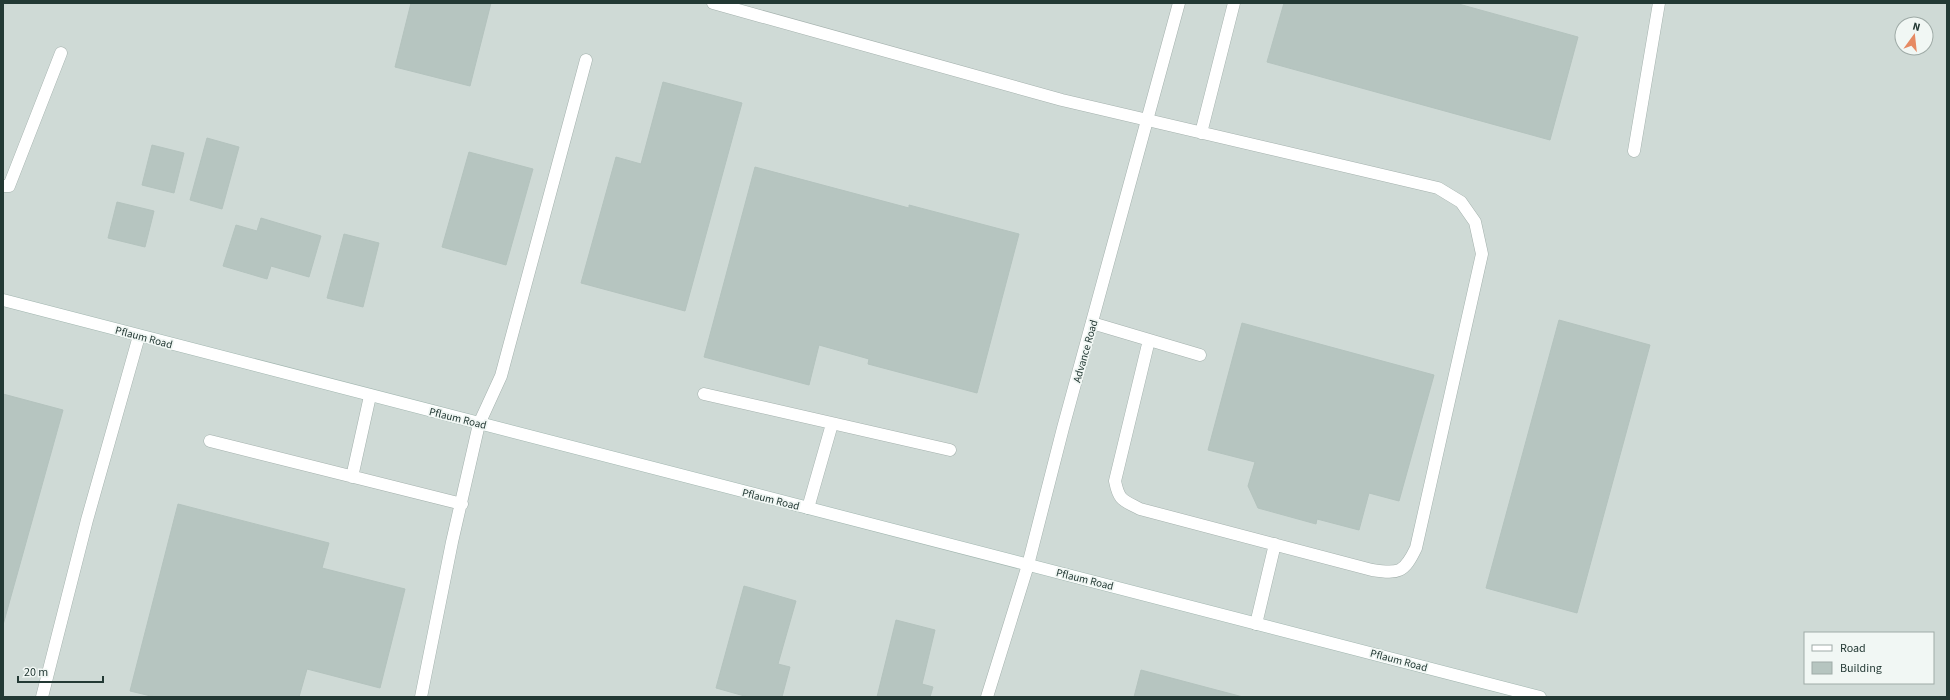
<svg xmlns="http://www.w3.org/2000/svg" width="1950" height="700" font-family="'Source Sans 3',sans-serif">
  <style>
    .built { fill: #cfdad6; fill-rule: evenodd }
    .building { fill: #b6c5c0; stroke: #b4c3be }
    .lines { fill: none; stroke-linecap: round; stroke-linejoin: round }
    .lane-casing { stroke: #a4b1ad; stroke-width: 13 }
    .street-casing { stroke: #a4b1ad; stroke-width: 13 }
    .secondary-casing { stroke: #a1b5af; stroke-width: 13 }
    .lane { stroke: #fff; stroke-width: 12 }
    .street { stroke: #fff; stroke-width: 12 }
    .secondary { stroke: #fff; stroke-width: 12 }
    .labels { text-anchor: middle; stroke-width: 3.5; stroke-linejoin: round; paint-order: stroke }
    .street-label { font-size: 11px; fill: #233934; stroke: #f1f7f4 }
  </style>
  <rect width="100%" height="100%" fill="#e1eae6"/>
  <path class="built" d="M3,3H1947V697H3ZM1902,24H1926V48H1902ZM1805,633H1933V683H1805Z"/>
  <path class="building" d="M411,3H491L470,86L395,67Z
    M1284,3H1455L1578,37L1550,140L1267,62Z
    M663,82L742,103L685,311L581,283L616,157L641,164Z
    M207,138L239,147L222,209L190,200Z
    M152,145L184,153L174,193L142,185Z
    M469,152L533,169L506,265L442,247Z
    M755,167L909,208V205L1019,234L977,393L868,364L869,359L819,345L809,385L704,357Z
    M117,202L154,211L145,247L108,238Z
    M261,218L321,236L309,277L271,266L267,279L223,266L236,225L257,231Z
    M344,234L379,243L363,307L327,298Z
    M1559,320L1650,345L1577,613L1486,588Z
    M1242,323L1434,375L1399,501L1369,493L1359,530L1317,519L1316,524L1258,508L1248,486L1255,462L1208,450Z
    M3,394L63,410L3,625Z
    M178,504L329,543L322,568L405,589L380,688L307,669L299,697H155L130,691Z
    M744,586L796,601L778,664L790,667L782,697H748L716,688Z
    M896,620L935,630L922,684L933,687L930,697H877Z
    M1141,670L1243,697H1134Z"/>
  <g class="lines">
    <g class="lane-casing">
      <path id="lane" d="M713,3L1062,100L1438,188L1461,202L1475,222L1482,254L1416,548C1404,573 1399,574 1372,570L1140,509C1123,500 1119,501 1115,481L1149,340
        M1201,133L1234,3
        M1634,151L1659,3
        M3,186H9L61,53
        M1092,323L1200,355
        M704,394L950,450
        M210,441L462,504
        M352,477L370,396
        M808,508L832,424
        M1256,624L1275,544
        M42,697L87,520L139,336
        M421,697L452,542L479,424L501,376L586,60"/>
    </g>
    <g class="street-casing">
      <path id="street" d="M987,697L1028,565L1063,428L1179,3"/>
    </g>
    <g class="secondary-casing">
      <path id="secondary" d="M3,300L1540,697"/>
    </g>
    <use href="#lane" class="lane"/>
    <use href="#street" class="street"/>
    <use href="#secondary" class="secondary"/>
  </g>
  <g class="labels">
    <g class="street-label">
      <text transform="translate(144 337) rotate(15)" y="4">Pflaum Road</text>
      <text transform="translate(1085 351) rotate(-74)" y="4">Advance Road</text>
      <text transform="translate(458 418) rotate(14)" y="4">Pflaum Road</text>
      <text transform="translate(771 499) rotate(14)" y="4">Pflaum Road</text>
      <text transform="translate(1085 579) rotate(14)" y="4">Pflaum Road</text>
      <text transform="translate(1399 660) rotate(15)" y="4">Pflaum Road</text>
    </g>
  </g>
  <rect width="1950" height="700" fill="none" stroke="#233934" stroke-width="8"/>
  <rect x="1804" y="632" width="130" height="52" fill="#f1f7f4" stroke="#9faba7"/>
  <rect x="1812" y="645" width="20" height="6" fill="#ffffff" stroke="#9faba7"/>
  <text x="1840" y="652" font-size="12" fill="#233934">Road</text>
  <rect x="1812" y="662" width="20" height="12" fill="#b6c5c0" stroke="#9faba7"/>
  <text x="1840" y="672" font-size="12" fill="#233934">Building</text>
  <g transform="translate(1914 36) rotate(15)"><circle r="19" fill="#f1f7f4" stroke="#9faba7"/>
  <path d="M0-3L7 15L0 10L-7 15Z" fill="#e68a63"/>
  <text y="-6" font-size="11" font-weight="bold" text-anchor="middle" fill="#233934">N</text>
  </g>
  <path d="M18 676v6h85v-6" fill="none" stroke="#233934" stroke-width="2"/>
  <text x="24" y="676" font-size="12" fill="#233934" stroke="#f1f7f4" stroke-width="3" paint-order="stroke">20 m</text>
</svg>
